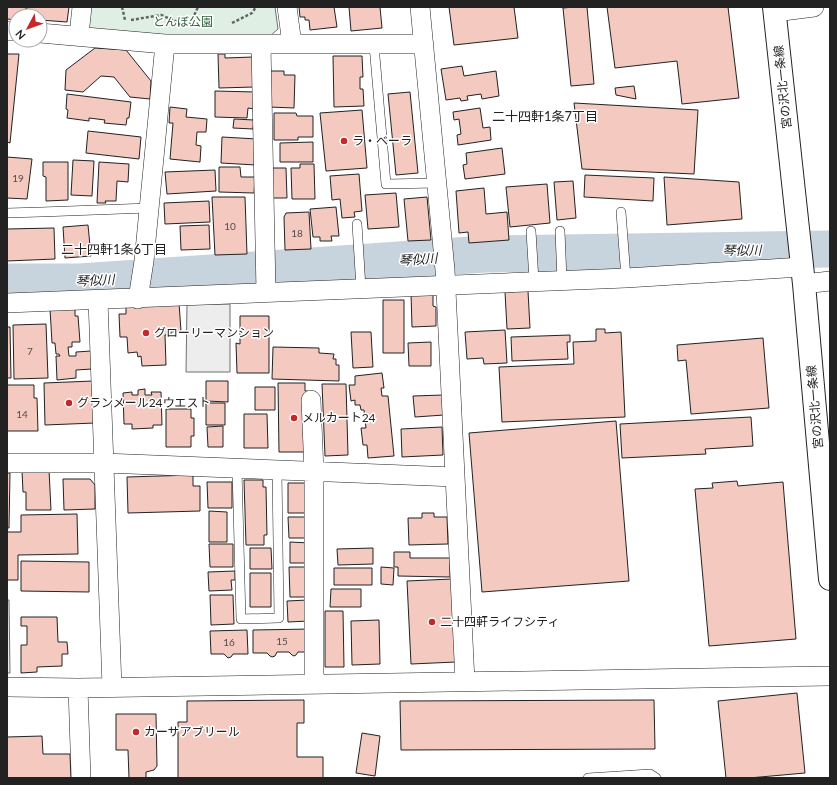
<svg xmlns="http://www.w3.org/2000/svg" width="837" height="785" font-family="Lato,'Noto Sans JP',sans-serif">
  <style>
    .green { fill: #e0efe3; stroke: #6f6f6f }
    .parking { fill: #ededed; stroke: #6f6f6f }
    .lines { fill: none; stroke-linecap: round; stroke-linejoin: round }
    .river { stroke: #c7d3dd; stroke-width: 37 }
    .building { fill: #f3c9c0; stroke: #222 }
    .service-casing { stroke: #222; stroke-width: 10 }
    .minor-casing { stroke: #222; stroke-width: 20 }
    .primary-casing { stroke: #222; stroke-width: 24 }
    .path { stroke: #646464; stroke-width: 2.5; stroke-dasharray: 3 2; stroke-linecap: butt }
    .service { stroke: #fff; stroke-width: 9 }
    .minor { stroke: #fff; stroke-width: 19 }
    .primary { stroke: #fff; stroke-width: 22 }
    .poi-dot { fill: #c62828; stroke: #fff; stroke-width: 1.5 }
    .labels { text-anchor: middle; stroke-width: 3; stroke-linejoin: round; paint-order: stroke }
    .number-label { font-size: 10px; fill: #564c4a }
    .park-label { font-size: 12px; fill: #2f5e38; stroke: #fff }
    .street-label { font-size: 12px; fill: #222; stroke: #fff }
    .poi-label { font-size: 12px; fill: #222; stroke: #fff; text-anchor: start }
    .neighbourhood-label { font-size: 13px; fill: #222; stroke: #fff }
    .water-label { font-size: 13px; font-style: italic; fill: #222; stroke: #fff }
  </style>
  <rect width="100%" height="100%" fill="#fff"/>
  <path class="green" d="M91,7H275L278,29L270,36L161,38L88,28Z"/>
  <path class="parking" d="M187,304H230V372H186Z
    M7,600H9L10,673H7Z"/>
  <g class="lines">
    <path class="river" d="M7,282H80L485,254L830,249"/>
  </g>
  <path class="building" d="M7,7H26L25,16H16V20L7,19Z
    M27,7H69L67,22L40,20V16L27,15Z
    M299,7H334L337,27L310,30L309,20H305V17H300Z
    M349,7H380L382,28L351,31Z
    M449,7H514L518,38L454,45Z
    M574,7H587L594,84L571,86L563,8Z
    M607,7H728L739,98L682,104L677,61L615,68Z
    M95,48L126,50L151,81L150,99L130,97L114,77L101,76L83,92L65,90L66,70Z
    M7,54H19L10,143L7,142Z
    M218,54H225V58L253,57L254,87L219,88Z
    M333,56H362L363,77H360V89H363L364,106L334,107Z
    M462,66L464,76L496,71L499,96L482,99L481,94L467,96L468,100L461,101L460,98L446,100L441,69Z
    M270,71H284V75H295L294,108L269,107Z
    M634,86L636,99L616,95L615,88Z
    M215,91L256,92L255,109L248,108L247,118L215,117Z
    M410,92L418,173L396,175L388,94Z
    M67,94L131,102L129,118H127L126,125L104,123L105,120L89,118V121L67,118L68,110L66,109Z
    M574,103L698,110L694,174L582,169Z
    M170,107L187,109L186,117L207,119L206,132H197L196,145L201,146L200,162L170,159L173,123H169Z
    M480,108L483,128L490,127L491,140L458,145L457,135L461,134L459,119L454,120L453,112Z
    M362,110L367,168L326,171L320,113Z
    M274,113H296L297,116H313V137H298V140H274Z
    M234,119L254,120L253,129L233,128Z
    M88,131L141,137L139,159L86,153Z
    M222,137L257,139L256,165L221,163Z
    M313,142V162H280V143Z
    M502,148L505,174L465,179L463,165L467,164L466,153Z
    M7,157L32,159L27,199L7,198Z
    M73,160L94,161L92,196L71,195Z
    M43,162H68V200L46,201V177L43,176Z
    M99,162L129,164L128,182L117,181L116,201H105L106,203H97Z
    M300,164H314L315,199H292L291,168H300Z
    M219,167H240L241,177H255L254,193L219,192Z
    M271,168H286L287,198H273Z
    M215,170L216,191L167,194L165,172Z
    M359,174L362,211L354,212L355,217L342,218L340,199L332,200L330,176Z
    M585,175L654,178L653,201L584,197Z
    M664,177L739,182L742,219L667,225Z
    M573,181L576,218L557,220L554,182Z
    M547,184L550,223L510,227L506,187Z
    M484,188L486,214L507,212L509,240L469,243L468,232L459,233L456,191Z
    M396,193L399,227L368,229L365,195Z
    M212,197H245L247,254L215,255Z
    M427,197L431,240L408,241L404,199Z
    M209,201L210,222L165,224L164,203Z
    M336,207L339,236H331L332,241H320V237H313L310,209Z
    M309,212L311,249L285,250L284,217L286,213Z
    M88,225L91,256L65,258L63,227Z
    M209,225L210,249L181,250L180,226Z
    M54,228L55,259L7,261V229Z
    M528,291L530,328L507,329L505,292Z
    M411,293H433V306L436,307V326L412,327Z
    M383,300H404V353H383Z
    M179,303L181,331L171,332V335H165L166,365L142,366L141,356L138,357L137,352L128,353L127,337H120L119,314H126V306Z
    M75,308V316H78L80,342H72V347H68L69,356H76V352L91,351L92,369L76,370V378L57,380L56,356H60L59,354H56L55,343H52L50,309Z
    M240,316H269V373H237L236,343L240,344Z
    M46,324L48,378L14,379L13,325Z
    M7,327H10L11,378H7Z
    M596,329H605V333L621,332L625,417L502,422L499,367L574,364L573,342L596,341Z
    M505,330L507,363L484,364L483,358L467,359L465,332Z
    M351,332H371L373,367L353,368Z
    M570,335V342H567L568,359L512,361L511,337Z
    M763,338L769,408L691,414L686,360L678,361L677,345Z
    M431,342V366H409L408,343Z
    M273,347L319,348V353L334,354L333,359H336V365H339V381L272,379Z
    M382,373L384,388H381L382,396H388L394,456L368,458L367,445H363L361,428H366L364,410H361L360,405H355V400L351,401L349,385H355V376Z
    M93,381L95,423L45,425L44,383Z
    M206,381H228V402L206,401Z
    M278,383H305V391H308V401L307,452H279Z
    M322,384H346L348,455L325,456Z
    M7,385H34V398H37L38,431H7Z
    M255,387H275V410H255Z
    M145,389V395H152L151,392H161L162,425H153V428L132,429V424H124L123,393L132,392V395H138V390Z
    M443,395L444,415L415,417L413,396Z
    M206,403H225V425H206Z
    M166,409H191V418H194V436H191V447H166Z
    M244,414H267L268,448H244Z
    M751,417L753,446L705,449L706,454L622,458L620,424Z
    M616,421L629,581L482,592L469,433Z
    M223,426V447H208L207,427Z
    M442,427L443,455L402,457L401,429Z
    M49,470L51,510H26V492H23L22,471Z
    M7,473H10L9,528H7Z
    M193,475V486H200V511L128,513L127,477Z
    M63,479H90L95,485V509L64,510Z
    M244,480H263V487H266L267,535H264V545H246Z
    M737,481L738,486L783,482L796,639L709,646L695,489L713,488L712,483Z
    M207,482H232V508H208Z
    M288,483H307V513H288Z
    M209,511L227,512V542H209Z
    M422,513H434V517H447L448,544L409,545L408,518H422Z
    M77,514L78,554L18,555V580H7V532H21V515Z
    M288,517H307V538H289Z
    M290,542L310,543V563H290Z
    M209,544H233V567H210Z
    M250,548H271L272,569H250Z
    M373,548V564L338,565L337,549Z
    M394,552H410V558H450V577L398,576V567H394Z
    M21,561L89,562V592L21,591Z
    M289,567H306L307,597H290Z
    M381,567L394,568L393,585L381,584Z
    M334,568H372V585H334Z
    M235,571V580H231L232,590L209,591L208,572Z
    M250,573H271V607H250Z
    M452,579L456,662L411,664L407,581Z
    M331,589H361V607H330Z
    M210,595H233L234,624L211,625Z
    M308,600L309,621L288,622L287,601Z
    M325,611H343L344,667H325Z
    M21,617H57L58,642H67L68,654H62V666L37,667V672L21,673V645H27V626H21Z
    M379,620L380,664L352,665L351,621Z
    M311,629V652H298L296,655L294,656L292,655L289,652H277L275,656L272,657L270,656L267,653H253V630Z
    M247,630L248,654H233L231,657L228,658L224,654H211L210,631Z
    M797,693L805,773L749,778H726L718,701Z
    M304,700V723H297V757H323V778H178V722H187V701Z
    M654,700L655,749L401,750L400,701Z
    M116,714H156L157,766L154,770L146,772V778H129L128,750H116Z
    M362,733L380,736L375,776L356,773Z
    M42,736L43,754H70L71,778H7V737Z"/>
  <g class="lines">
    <g class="service-casing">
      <path id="service" d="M374,45L386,184L437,183
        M621,212L626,278
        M7,213L41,212L149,208
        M357,224L361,288
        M531,231L534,281
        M560,231L562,280
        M237,469L241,619L279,618L277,470
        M588,778L650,774L656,778"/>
    </g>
    <g class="minor-casing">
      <path id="minor" d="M287,7L292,44
        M420,7L445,270L465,681
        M775,12L814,7
        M7,31H16
        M40,33L165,44H424
        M79,35L82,7
        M261,44L266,292
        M804,284L830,281
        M138,299L144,261L165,44
        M98,300L112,687
        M7,303L626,278L802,267
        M311,400L314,472V684
        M7,463H104L455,477
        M7,687L78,688L830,676
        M78,688L81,778"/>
    </g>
    <g class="primary-casing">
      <path id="primary" d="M774,7L804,284L830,579"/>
    </g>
    <path class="path" d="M122,7L125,20
      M131,20L161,15L180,23
      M232,23L252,13L256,7
      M190,24L198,7"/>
    <use href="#service" class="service"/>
    <use href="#minor" class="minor"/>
    <use href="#primary" class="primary"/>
  </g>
  <g class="poi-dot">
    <circle cx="344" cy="141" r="4"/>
    <circle cx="146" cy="333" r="4"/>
    <circle cx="69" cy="403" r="4"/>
    <circle cx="294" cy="418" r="4"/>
    <circle cx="432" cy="622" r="4"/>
    <circle cx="136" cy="732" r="4"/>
  </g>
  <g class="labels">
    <g class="number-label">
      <text x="18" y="182">19</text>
      <text x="230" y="230">10</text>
      <text x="297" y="237">18</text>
      <text x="30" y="355">7</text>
      <text x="22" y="418">14</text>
      <text x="282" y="645">15</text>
      <text x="229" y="646">16</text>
    </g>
    <g class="park-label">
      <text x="183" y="26">とんぼ公園</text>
    </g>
    <g class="street-label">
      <text transform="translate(783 87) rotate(-96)" y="4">宮の沢北一条線</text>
      <text transform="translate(815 407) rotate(-95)" y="4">宮の沢北一条線</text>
    </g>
    <g class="poi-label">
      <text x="352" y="145">ラ・ベーラ</text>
      <text x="154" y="337">グローリーマンション</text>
      <text x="77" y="407">グランメール24ウエスト</text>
      <text x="302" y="422">メルカート24</text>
      <text x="440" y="626">二十四軒ライフシティ</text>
      <text x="144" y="736">カーサアブリール</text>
    </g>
    <g class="neighbourhood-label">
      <text x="545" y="121">二十四軒1条7丁目</text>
      <text x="114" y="254">二十四軒1条6丁目</text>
    </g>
    <g class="water-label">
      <text transform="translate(742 250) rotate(-1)" y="5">琴似川</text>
      <text transform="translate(418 259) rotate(-4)" y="5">琴似川</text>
      <text transform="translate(95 280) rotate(-3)" y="5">琴似川</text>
    </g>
  </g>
  <rect width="837" height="785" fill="none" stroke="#222222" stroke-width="16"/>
  <g transform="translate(28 28) rotate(229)"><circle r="19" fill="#ffffff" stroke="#a7a7a7"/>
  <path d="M0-3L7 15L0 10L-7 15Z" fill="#c62828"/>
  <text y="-6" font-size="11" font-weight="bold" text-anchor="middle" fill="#222222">N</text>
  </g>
</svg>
